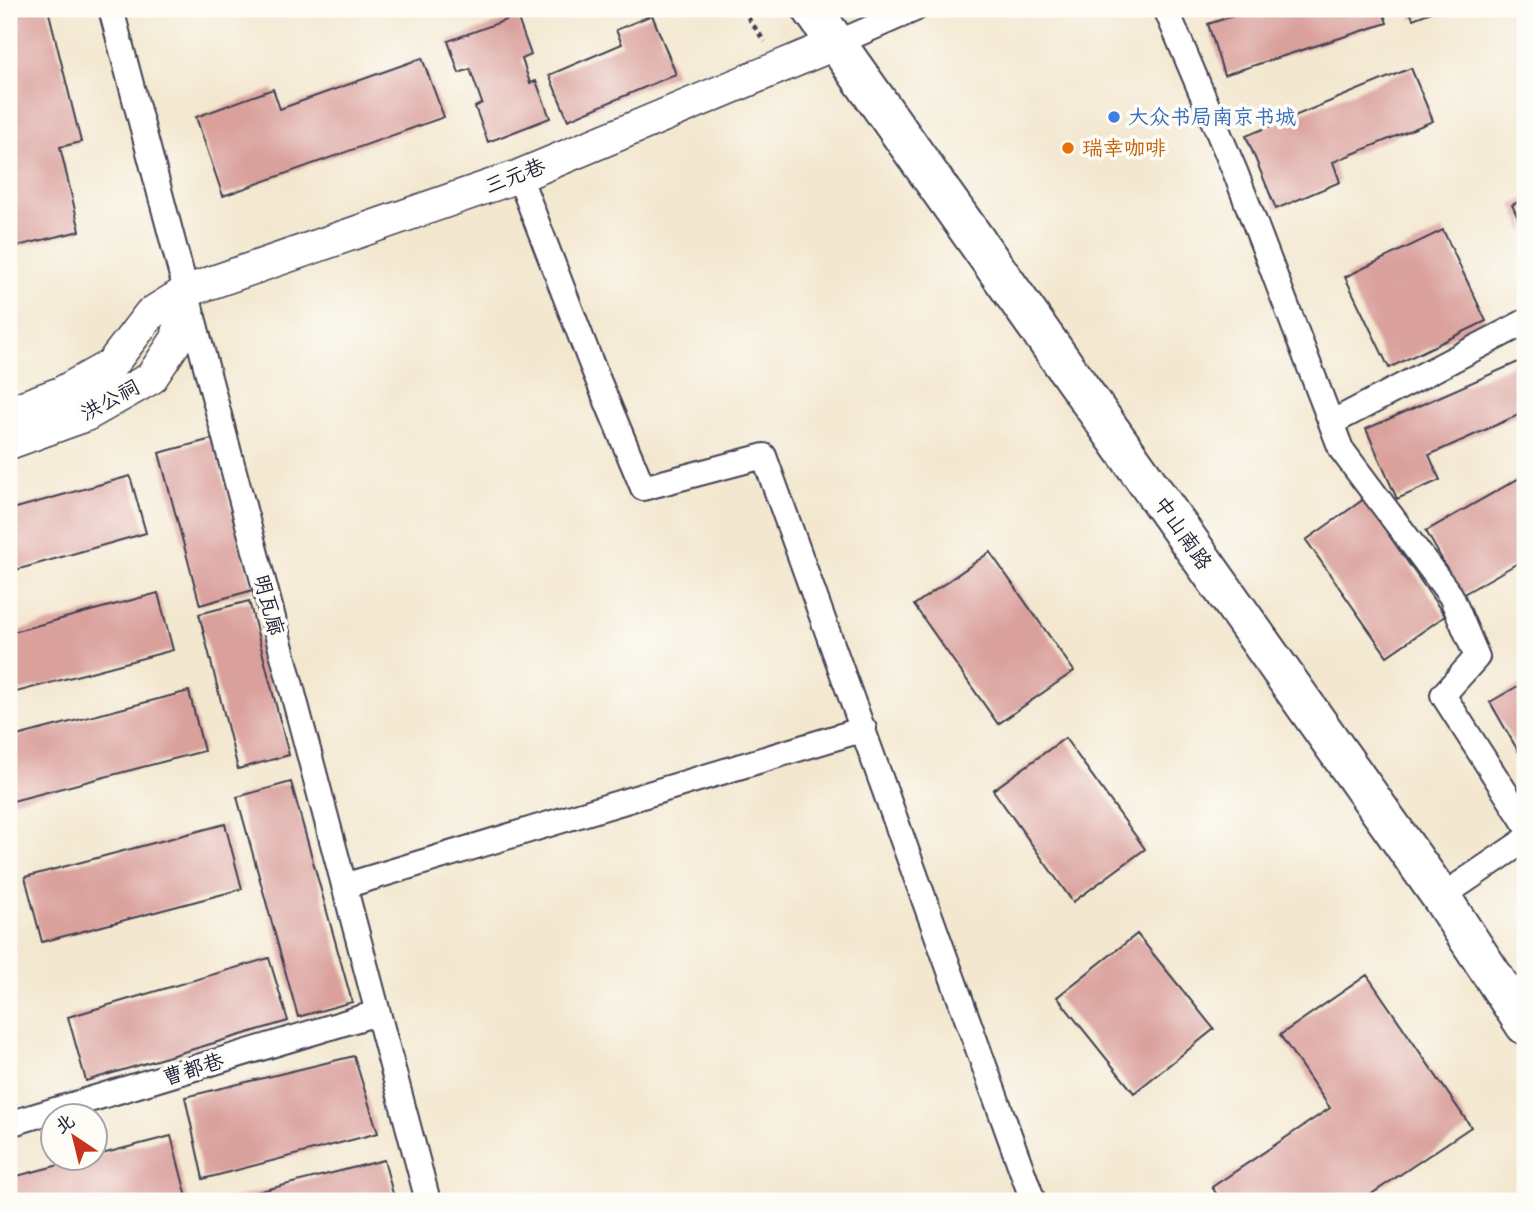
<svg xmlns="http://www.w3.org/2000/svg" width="1534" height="1210" font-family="'Shantell Sans','LXGW WenKai TC',sans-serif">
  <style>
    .building { fill: #daa09c }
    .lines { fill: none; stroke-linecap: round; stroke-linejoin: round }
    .minor-casing { stroke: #414051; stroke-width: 28 }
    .tertiary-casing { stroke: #414051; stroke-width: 35 }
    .primary-casing { stroke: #414051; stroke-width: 42 }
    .path { stroke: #414051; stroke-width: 4.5; stroke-dasharray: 5 5; stroke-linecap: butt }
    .minor { stroke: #fff; stroke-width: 24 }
    .tertiary { stroke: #fff; stroke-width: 32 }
    .primary { stroke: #fff; stroke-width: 38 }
    .shop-dot { fill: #3f7fe0; stroke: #fdfcf7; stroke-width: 2.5 }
    .food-dot { fill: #e8710a; stroke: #fdfcf7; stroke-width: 2.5 }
    .labels { text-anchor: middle; stroke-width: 7; stroke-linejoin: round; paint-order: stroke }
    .shop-label { font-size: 21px; fill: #366cbe; stroke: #fdfcf7; text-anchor: start }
    .food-label { font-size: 21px; fill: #c56008; stroke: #fdfcf7; text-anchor: start }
    .street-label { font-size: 21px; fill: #22223b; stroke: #fdfcf7 }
  </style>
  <rect width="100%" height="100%" fill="#fdfcf7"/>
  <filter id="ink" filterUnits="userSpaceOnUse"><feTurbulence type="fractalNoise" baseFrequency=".0143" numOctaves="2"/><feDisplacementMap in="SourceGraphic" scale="14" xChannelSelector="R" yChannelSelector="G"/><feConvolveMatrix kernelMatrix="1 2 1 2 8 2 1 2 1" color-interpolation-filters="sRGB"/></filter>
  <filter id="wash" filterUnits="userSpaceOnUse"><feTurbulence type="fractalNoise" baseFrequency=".00686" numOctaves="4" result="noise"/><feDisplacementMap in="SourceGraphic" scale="28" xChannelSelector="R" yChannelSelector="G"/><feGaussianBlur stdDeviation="1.57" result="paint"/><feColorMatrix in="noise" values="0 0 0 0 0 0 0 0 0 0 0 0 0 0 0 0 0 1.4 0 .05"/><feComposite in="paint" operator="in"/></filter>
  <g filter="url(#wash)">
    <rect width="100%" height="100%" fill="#f3e7cf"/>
    <g id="blocks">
      <path class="building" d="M9,9H48L81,142L60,147L80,231L9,248Z
        M1255,9H1382L1387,23L1224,75L1208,24Z
        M1409,9H1439L1413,19Z
        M652,15L676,74L568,120L549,75L622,44L616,30Z
        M517,16L531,55L522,59L530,83L536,81L550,118L488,142L475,107L482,103L470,69L459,73L448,41Z
        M422,58L444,117L223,196L196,117L273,89L280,109Z
        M1411,68L1433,121L1333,162L1340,182L1276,209L1246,136Z
        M1525,199V233L1512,205Z
        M1443,230L1486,321L1389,368L1345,277Z
        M1525,359V412L1429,455L1440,480L1397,499L1366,429Z
        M212,439L253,590L200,605L159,453Z
        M1525,475V559L1462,595L1426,531Z
        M130,476L146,533L9,572V510Z
        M1364,499L1445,616L1387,656L1306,540Z
        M990,552L1074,671L998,724L914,605Z
        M158,593L173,650L9,694V633Z
        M249,601L289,755L238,769L199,614Z
        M1525,682V763L1490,702Z
        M189,691L204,751L9,802V738Z
        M1065,738L1145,849L1073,902L993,790Z
        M291,782L352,1002L298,1017L237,797Z
        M225,824L242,889L42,942L25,877Z
        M1137,934L1214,1029L1134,1093L1057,997Z
        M269,958L288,1021L86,1081L68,1017Z
        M1367,975L1471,1127L1361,1201H1221L1212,1187L1330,1108L1280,1035Z
        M354,1056L378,1133L203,1179L185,1097Z
        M171,1136L188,1201H9V1178Z
        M384,1160L395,1201H225V1200Z"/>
    </g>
  </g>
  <g filter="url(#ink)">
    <use href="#blocks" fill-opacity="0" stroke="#414051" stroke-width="2"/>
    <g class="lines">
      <g class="minor-casing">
        <path id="minor" d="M111,9L428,1201
          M1166,9L1236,174L1341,449L1451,596L1477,657L1443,695L1525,823
          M837,43L915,9
          M519,176L591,363L643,488L764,456L1033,1201
          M1331,423L1525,322
          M344,886L864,729
          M1441,897L1525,840
          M9,1124L377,1013"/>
      </g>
      <g class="tertiary-casing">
        <path id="tertiary" d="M9,412L61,393L111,365L150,314L187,291L519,176L837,43
          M9,443L86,415L151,378L177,339L187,291"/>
      </g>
      <g class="primary-casing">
        <path id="primary" d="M812,9L1441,897L1525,1025"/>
      </g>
      <path class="path" d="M742,9L765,42"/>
      <use href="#minor" class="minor"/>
      <use href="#tertiary" class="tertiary"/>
      <use href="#primary" class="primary"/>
    </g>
  </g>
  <circle class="shop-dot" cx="1114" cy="117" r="7"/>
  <circle class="food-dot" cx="1068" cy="148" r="7"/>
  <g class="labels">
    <g class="shop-label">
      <text x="1128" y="124">大众书局南京书城</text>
    </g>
    <g class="food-label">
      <text x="1082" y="155">瑞幸咖啡</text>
    </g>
    <g class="street-label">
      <text transform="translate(515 176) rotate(-21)" y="7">三元巷</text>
      <text transform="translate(110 400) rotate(-28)" y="7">洪公祠</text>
      <text transform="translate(1183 533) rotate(55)" y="7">中山南路</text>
      <text transform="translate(269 605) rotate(75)" y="7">明瓦廊</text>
      <text transform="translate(193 1069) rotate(-17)" y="7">曹都巷</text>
    </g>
  </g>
  <rect width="1534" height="1210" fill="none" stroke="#fdfcf7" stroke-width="35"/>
  <g transform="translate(74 1137) rotate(325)"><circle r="33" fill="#fdfcf7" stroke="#a5a5ac" stroke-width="2"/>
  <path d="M0-5L12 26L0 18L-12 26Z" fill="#c8321e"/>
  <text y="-10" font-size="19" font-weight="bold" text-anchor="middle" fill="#22223b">北</text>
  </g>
</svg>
